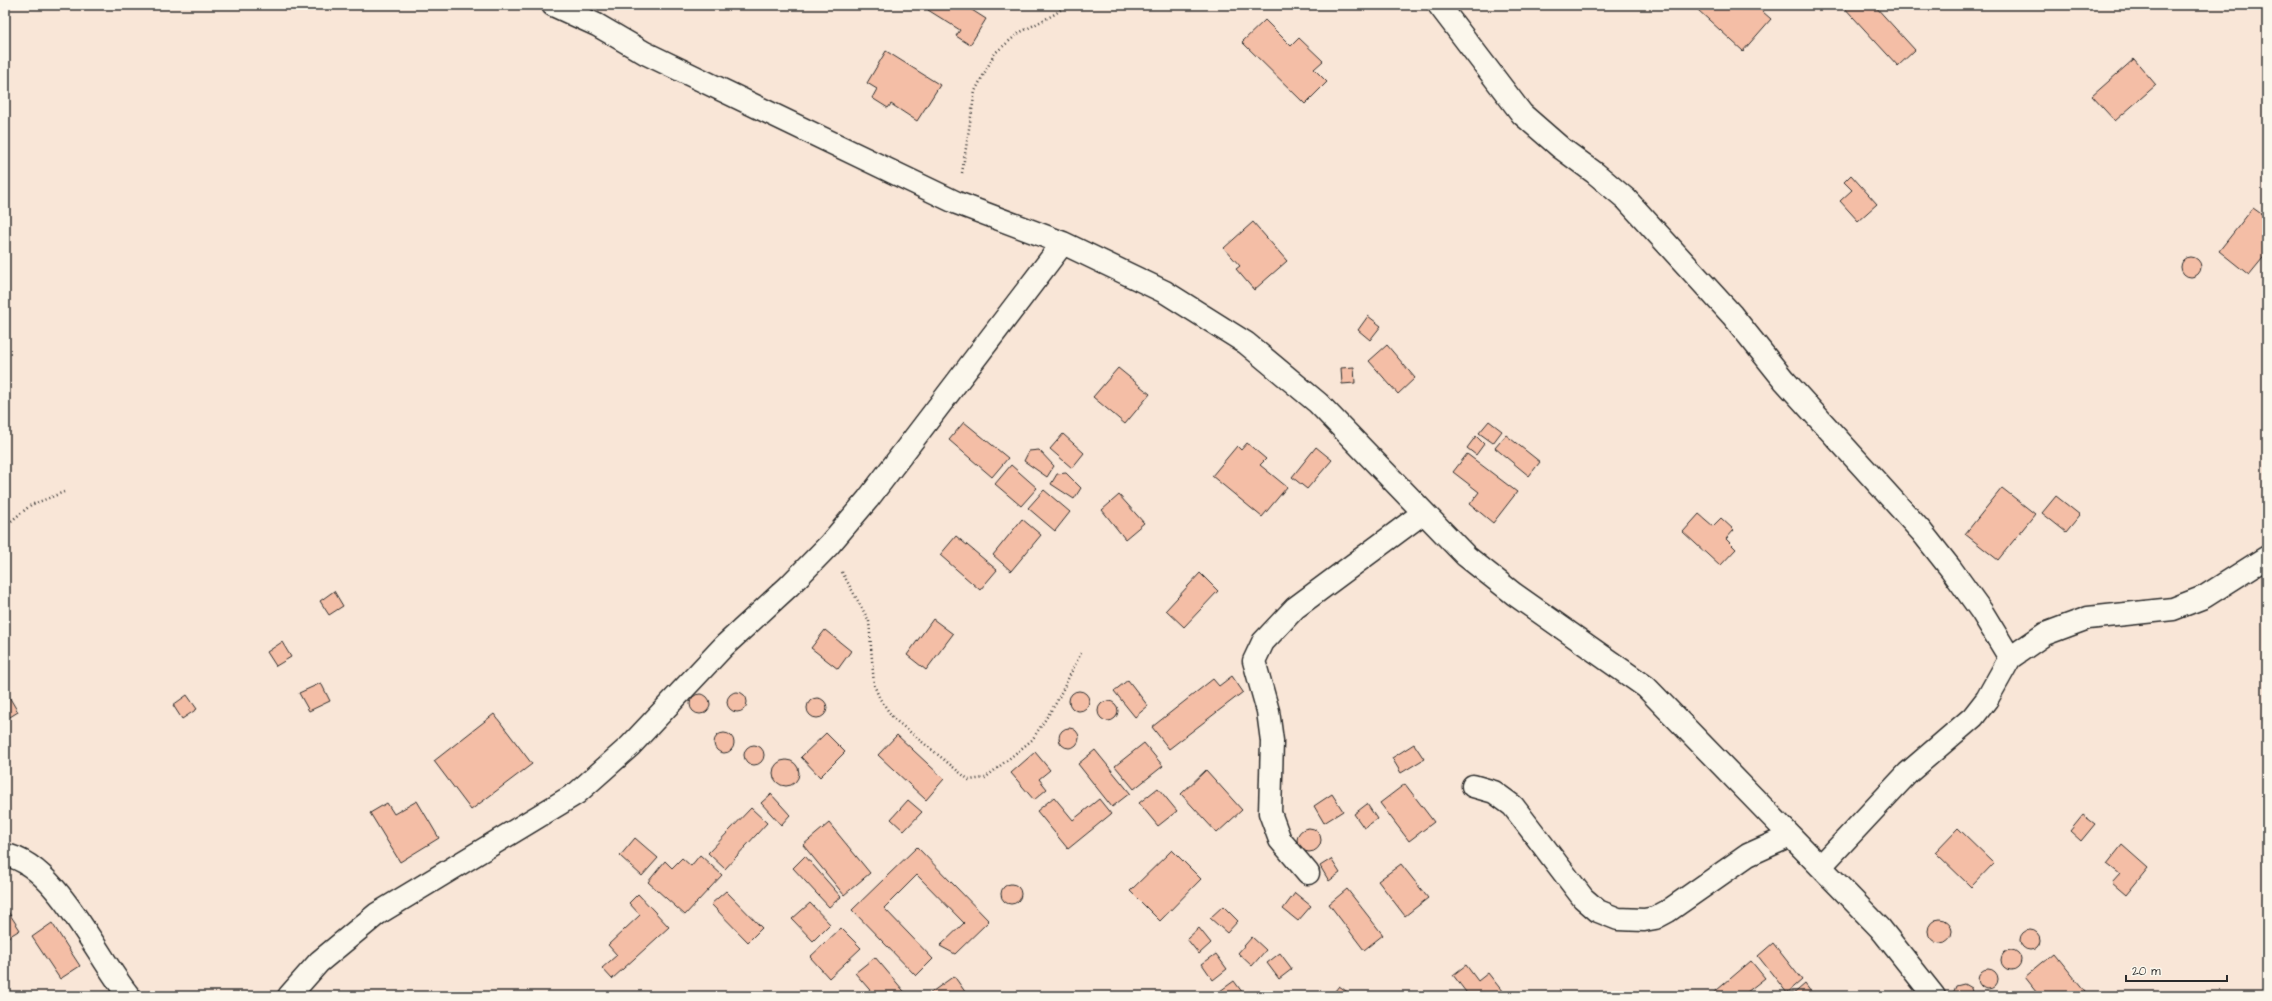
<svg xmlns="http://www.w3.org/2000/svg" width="2272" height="1001" font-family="'Architects Daughter',sans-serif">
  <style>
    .building { fill: #f4bea6; stroke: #2b2b2b }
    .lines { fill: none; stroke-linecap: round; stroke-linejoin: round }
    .minor-casing { stroke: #2b2b2b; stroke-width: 25 }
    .path { stroke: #2b2b2b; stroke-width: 2.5; stroke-dasharray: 1 3; stroke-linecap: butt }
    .minor { stroke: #fbf7ec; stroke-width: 22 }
  </style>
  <rect width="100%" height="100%" fill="#f9e6d7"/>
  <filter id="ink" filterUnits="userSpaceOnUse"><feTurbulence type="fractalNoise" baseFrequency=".025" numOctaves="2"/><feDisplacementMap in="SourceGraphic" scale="8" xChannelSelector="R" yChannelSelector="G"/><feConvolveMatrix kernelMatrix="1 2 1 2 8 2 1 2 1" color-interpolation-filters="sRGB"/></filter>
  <g filter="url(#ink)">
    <path class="building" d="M931,5H964L986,19L970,45L956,36L960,30L928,10Z
      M1702,5H1755L1771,19L1743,51L1698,10Z
      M1842,5H1874L1915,50L1898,66Z
      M1265,20L1291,46L1299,38L1323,61L1314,69L1327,82L1305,104L1242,42Z
      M886,51L940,85L917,121L891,104L888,108L872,98L877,89L867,83Z
      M2134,59L2156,85L2115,121L2092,96Z
      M1851,175L1877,204L1858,221L1840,201L1852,190L1844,182Z
      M2253,208L2267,218V253L2249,275L2219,251Z
      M1253,222L1287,261L1254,290L1236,269L1240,266L1224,248Z
      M2181 267a10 10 0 1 1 20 0a10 10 0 1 1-20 0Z
      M1368,316L1381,326L1370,340L1358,330Z
      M1387,345L1415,378L1398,394L1369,361Z
      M1354,367L1355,383L1342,384L1341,368Z
      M1118,368L1150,394L1125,424L1093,397Z
      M1489,421L1502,431L1493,443L1479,433Z
      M964,422L1008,458L992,477L949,440Z
      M1063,434L1084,453L1072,468L1050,449Z
      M1506,435L1540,462L1529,476L1495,448Z
      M1476,436L1484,444L1476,455L1467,448Z
      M1247,443L1266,459L1260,465L1287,487L1262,517L1212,476L1237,446L1241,450Z
      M1316,447L1332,460L1307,489L1292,477Z
      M1039,450L1054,466L1047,477L1024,461L1029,451Z
      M1467,454L1517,492L1493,523L1470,504L1479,492L1453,472Z
      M1011,465L1037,488L1021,506L995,484Z
      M1066,473L1081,488L1074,499L1051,484L1057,474Z
      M2002,488L2035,514L1998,560L1965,534Z
      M1044,490L1070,512L1055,531L1028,508Z
      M1119,495L1144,523L1125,539L1102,510Z
      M2056,496L2080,515L2066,532L2042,513Z
      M1699,514L1713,526L1721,518L1734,530L1726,539L1736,549L1720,566L1683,532Z
      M1022,519L1041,535L1011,571L993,555Z
      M956,536L997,570L980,590L940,555Z
      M1200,573L1218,591L1184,627L1166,610Z
      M334,591L343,606L329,615L320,601Z
      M933,619L953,634L926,670L907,655Z
      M825,630L851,651L838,669L811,648Z
      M282,642L291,657L276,666L267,652Z
      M1232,676L1243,692L1169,749L1152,727L1213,679L1219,686Z
      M1128,680L1148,706L1135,717L1114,691Z
      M321,683L330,701L309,711L299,693Z
      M1069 701a10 10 0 1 1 20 0a10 10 0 1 1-20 0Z
      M727 702a10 10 0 1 1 20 0a10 10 0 1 1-20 0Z
      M690 704a10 10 0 1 1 20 0a10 10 0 1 1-20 0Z
      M8,695L18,712L5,720V697Z
      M187,695L197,709L182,719L173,705Z
      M807 708a10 10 0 1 1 20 0a10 10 0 1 1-20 0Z
      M1098 711a10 10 0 1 1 20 0a10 10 0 1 1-20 0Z
      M494,714L532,764L471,810L434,761Z
      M1059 738a10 10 0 1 1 20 0a10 10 0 1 1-20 0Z
      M714 743a10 10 0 1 1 20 0a10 10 0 1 1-20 0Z
      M826,733L845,752L820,777L801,757Z
      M897,735L944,779L926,800L878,755Z
      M1144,743L1163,766L1134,789L1115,766Z
      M1414,744L1424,759L1401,773L1392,758Z
      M744 755a10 10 0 1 1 20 0a10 10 0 1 1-20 0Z
      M1095,750L1130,793L1112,807L1078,764Z
      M1035,752L1050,770L1039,779L1047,789L1034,800L1011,773Z
      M773 773a13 13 0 1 1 26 0a13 13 0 1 1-26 0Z
      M1206,770L1242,810L1217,833L1181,794Z
      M1405,784L1434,822L1409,841L1380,803Z
      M1158,788L1177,811L1158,826L1139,803Z
      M771,794L790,815L781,825L761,803Z
      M1332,794L1343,811L1324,823L1314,806Z
      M1054,797L1073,820L1099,799L1111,814L1068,849L1037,811Z
      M908,800L922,812L904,831L891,819Z
      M417,801L439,838L400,862L370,813L387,803L394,814Z
      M1367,804L1377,819L1364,828L1354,814Z
      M751,808L767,823L725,869L708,853Z
      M2083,815L2095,824L2081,841L2070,831Z
      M829,823L870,873L844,895L803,845Z
      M1958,828L1994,863L1971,887L1935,852Z
      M1297 840a12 12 0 1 1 24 0a12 12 0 1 1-24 0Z
      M635,838L658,858L642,876L620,856Z
      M2122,845L2148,868L2126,895L2112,883L2120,874L2107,864Z
      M917,847L989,921L955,954L940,946L964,923L917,875L884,908L933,959L916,976L852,910Z
      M1172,850L1201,879L1160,921L1130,891Z
      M700,855L722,875L685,915L648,882L665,861L672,868L682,858L691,866Z
      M805,856L841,897L829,907L793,868Z
      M1331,859L1340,873L1329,881L1320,866Z
      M1401,864L1428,898L1405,916L1378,881Z
      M1001 894a10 10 0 1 1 20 0a10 10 0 1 1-20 0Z
      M1347,889L1383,935L1364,950L1329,904Z
      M726,891L762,928L748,942L711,904Z
      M1295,893L1311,906L1298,921L1283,909Z
      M638,894L669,927L612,979L602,968L617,955L608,945L640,915L629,903Z
      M810,903L830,924L813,941L792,919Z
      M1223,906L1238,921L1227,933L1210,918Z
      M5,907L20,930L5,939Z
      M1928 931a12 12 0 1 1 24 0a12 12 0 1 1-24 0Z
      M52,923L80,966L60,979L32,937Z
      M841,928L861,948L829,978L810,957Z
      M1199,928L1211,943L1199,954L1187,939Z
      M2020 940a10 10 0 1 1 20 0a10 10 0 1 1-20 0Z
      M1252,937L1266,950L1252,966L1238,953Z
      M1773,943L1802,980L1787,993L1758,956Z
      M2001 960a10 10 0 1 1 20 0a10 10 0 1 1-20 0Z
      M1280,953L1292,969L1279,979L1267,963Z
      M2054,953L2089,996H2040L2025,977Z
      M1216,954L1227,969L1213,980L1202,964Z
      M875,957L908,996H875L855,973Z
      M1751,961L1765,978L1742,996H1710Z
      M1466,965L1478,981L1488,973L1506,996H1469L1453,975Z
      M1978 979a10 10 0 1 1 20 0a10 10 0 1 1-20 0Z
      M954,976L968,996H930L929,994Z
      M1234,981L1245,996H1223L1220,991Z
      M1805,984L1814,996H1791Z
      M1964,984L1971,988L1973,996H1952L1956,986Z
      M1339,986L1349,993L1347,996H1331Z"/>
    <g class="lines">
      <g class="minor-casing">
        <path id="minor" d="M553,5L597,25L645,53L957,203L1063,243L1165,292L1246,343L1318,403L1466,556L1514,594L1646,687L1880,928L1934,996
          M1439,5L1522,114L1561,148L1595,173L1626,199L1732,315L1784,380L1921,531L1951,569L1982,612L2010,658
          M1473,786L1494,792L1513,806L1583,898L1598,911L1618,919L1644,920L1655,918L1668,911L1748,855L1790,836
          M5,855C56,863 98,959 129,996
          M1821,866L1908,773L1973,717L1987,699L2010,658L2045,634L2088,618L2173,609L2204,597L2267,557
          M1308,873L1280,840L1270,813L1272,741L1268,711L1254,661L1263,642L1295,608L1423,513
          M289,996L319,962L377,914L577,793L630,746L724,646L789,586L829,545L868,499L1063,243"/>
      </g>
      <path class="path" d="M962,173L975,91L995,53L1019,33L1055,14L1067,5
        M5,526L31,505L64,492
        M842,572L869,621L874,685L880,699L894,719L969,780L985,778L1032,740L1056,703L1081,653"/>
      <use href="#minor" class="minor"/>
    </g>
  </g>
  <rect width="2272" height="1001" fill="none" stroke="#fbf7ec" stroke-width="20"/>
  <rect x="10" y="10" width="2252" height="981" fill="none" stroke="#2b2b2b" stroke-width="1.5" filter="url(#ink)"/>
  <path d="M2126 975v6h101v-6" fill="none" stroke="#2b2b2b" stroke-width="2"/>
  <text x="2132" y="975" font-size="12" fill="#2b2b2b" stroke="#fbf7ec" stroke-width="3" paint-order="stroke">20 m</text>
</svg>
